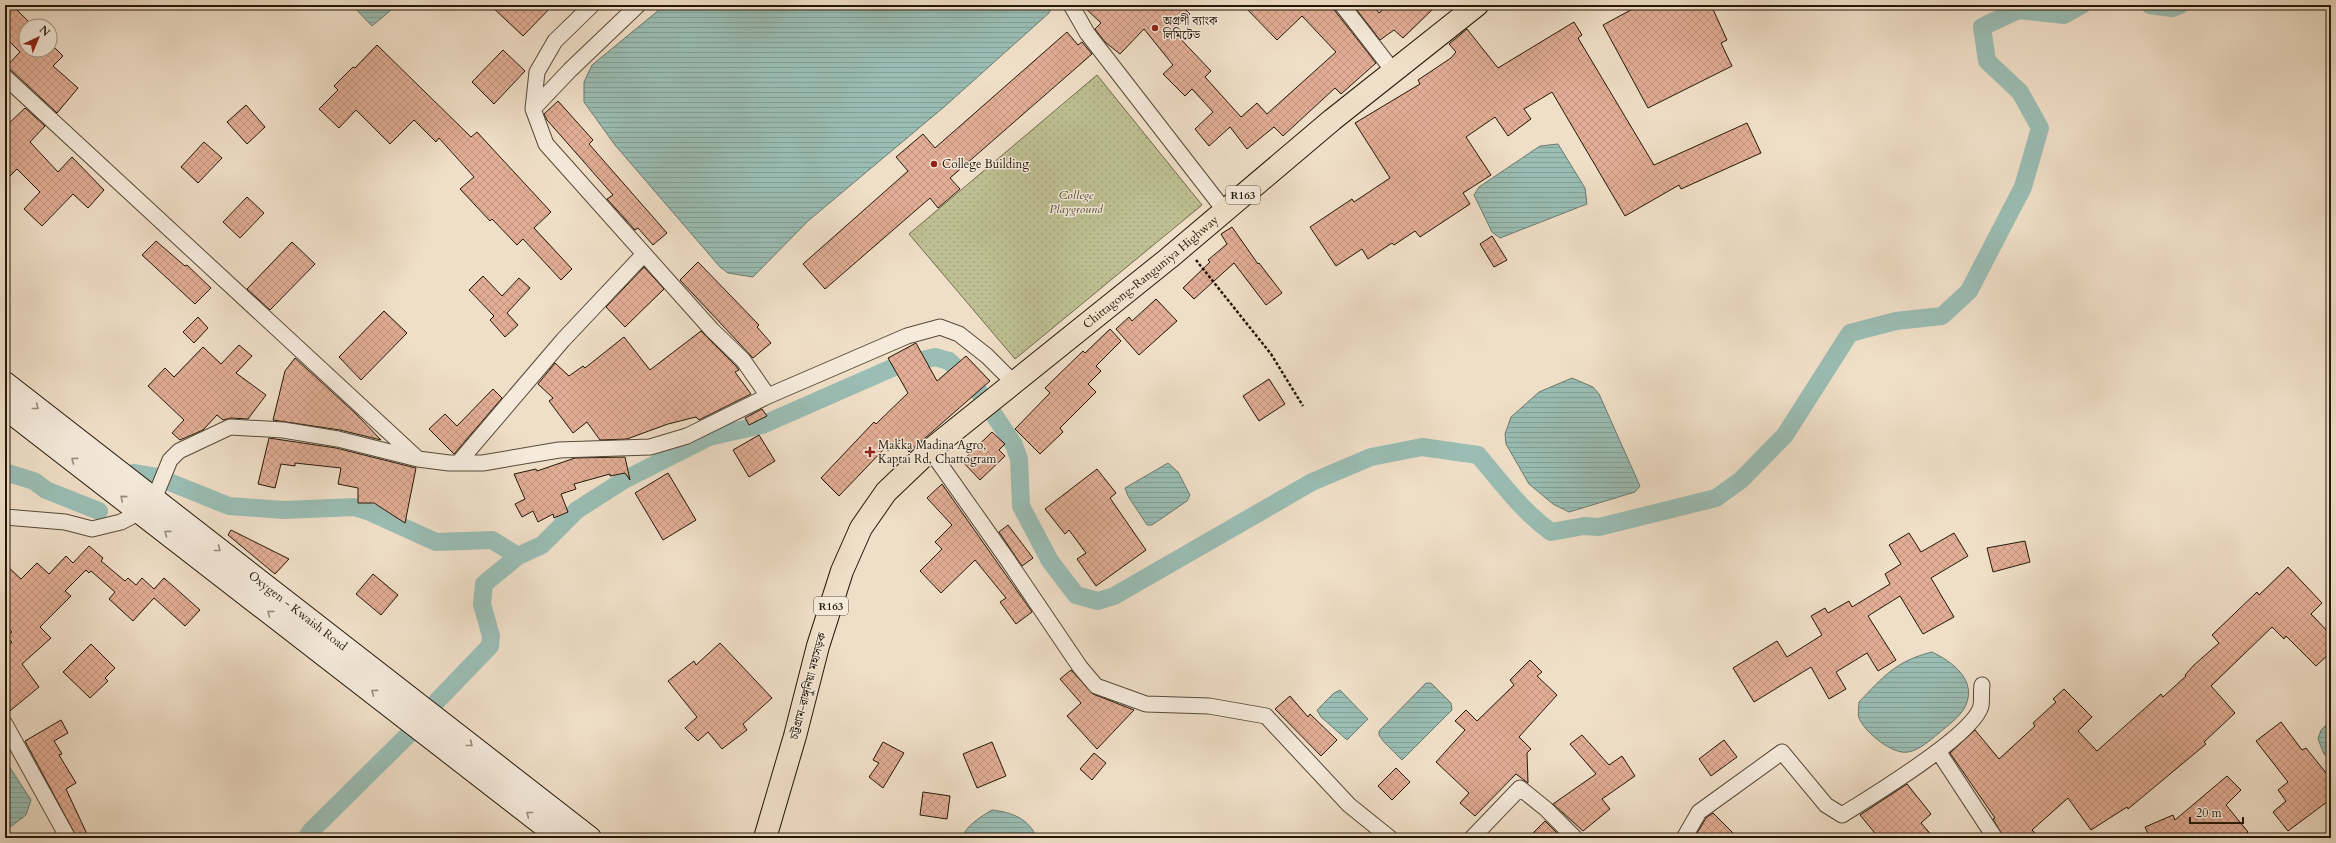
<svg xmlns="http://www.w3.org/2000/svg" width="2336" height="843" font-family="Cardo,'Noto Serif Bengali',serif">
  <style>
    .green { fill: url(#green-dots); stroke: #716c4e }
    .water { fill: url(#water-rules); stroke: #6b7b6f }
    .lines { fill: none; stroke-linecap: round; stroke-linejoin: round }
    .canal { stroke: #9abdb4; stroke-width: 18 }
    .building { fill: url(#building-cross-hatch); stroke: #241808 }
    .minor-casing { stroke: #574a38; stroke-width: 17 }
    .secondary-casing { stroke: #241808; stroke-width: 24 }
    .primary-casing { stroke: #241808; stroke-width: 24 }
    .path { stroke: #241808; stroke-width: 2.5; stroke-dasharray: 3 2; stroke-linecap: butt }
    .minor { stroke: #f5eadb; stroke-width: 15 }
    .secondary { stroke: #f5eadb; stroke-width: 22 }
    .primary { stroke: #f0dfc8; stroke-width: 22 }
    .oneway { stroke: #978c7c }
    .poi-dot { fill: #8f2418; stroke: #f5eadb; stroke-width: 1.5 }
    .labels { text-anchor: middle; stroke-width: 3; stroke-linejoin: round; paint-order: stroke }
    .shield { fill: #f5eadb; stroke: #635747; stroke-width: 1 }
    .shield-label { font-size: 11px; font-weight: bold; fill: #241808 }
    .poi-label { font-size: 12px; fill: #241808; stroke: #f5eadb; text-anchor: start }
    .park-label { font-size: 12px; font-style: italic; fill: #524a32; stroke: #f5eadb }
    .street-label { font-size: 12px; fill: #241808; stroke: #f5eadb }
  </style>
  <defs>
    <pattern id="green-dots" width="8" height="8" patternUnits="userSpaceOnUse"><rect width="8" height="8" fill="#bec093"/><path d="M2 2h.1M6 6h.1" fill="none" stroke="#a3a47d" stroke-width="1.8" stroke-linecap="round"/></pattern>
    <pattern id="water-rules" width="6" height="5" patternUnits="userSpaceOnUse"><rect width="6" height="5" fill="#9abdb4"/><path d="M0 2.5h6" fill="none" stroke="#85a299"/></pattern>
    <pattern id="building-cross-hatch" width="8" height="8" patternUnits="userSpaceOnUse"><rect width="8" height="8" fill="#e1ad95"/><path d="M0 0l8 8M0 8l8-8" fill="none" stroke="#c1947f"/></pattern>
  </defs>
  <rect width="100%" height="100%" fill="#f0dfc8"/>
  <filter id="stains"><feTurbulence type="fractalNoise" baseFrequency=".005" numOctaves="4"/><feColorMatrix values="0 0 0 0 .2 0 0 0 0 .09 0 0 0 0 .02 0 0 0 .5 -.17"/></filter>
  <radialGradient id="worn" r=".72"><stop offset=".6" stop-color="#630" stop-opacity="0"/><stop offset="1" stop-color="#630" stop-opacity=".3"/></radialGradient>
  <path class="green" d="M1097,75L1202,205L1015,359L909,234Z"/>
  <path class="water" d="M352,5H397L372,26Z
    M665,5H1053L1049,13L944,107L808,221L753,277L728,273L720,267L615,145L584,102V82L592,65Z
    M1558,144L1585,188L1587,204L1500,238L1492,232L1474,195L1479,187L1540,146Z
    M1572,378L1593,387L1599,394L1640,486L1635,492L1569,512L1553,504L1529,484L1506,444L1505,434L1511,417L1539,392Z
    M1168,463L1178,472L1190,495L1187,501L1152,525H1147L1128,496L1125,488Z
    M1932,652C1953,662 1978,681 1965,707C1959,718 1947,726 1939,733C1930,740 1920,750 1908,752C1893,755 1866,733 1860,720C1857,716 1859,707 1859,702C1884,676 1896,661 1932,652Z
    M1426,683H1431L1451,703L1452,710L1402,760L1384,742L1379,735V731Z
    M1340,690L1368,719L1347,740L1321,717L1317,710L1334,693Z
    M2331,721V761L2324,754L2318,739L2321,730Z
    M5,760L31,800L26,815L5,831Z
    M992,810C1012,812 1029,819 1037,838H962C965,826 982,816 992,810Z"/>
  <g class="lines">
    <path class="canal" d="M2150,5L2172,8L2180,5
      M5,472L34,481L46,490L99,511
      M133,473L157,477L229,506L284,510L354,507L370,512L436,542L492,540L518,556L542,545L577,510L624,480L709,437L762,425L892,368L935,357L949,361L975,386L1014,445L1019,459L1021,506L1050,561L1076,595L1098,601L1114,596L1312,482L1371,457L1422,447L1478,455C1501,482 1522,511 1551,532L1584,526L1599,527L1716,498L1741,480L1785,435L1850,333L1896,321L1942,316L1969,291L2023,187L2040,128L2020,92L1987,61L1982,27L2018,10L2064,15L2082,5
      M437,701L490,646L491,636L482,604L484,584L518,556
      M306,838L311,831L408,735"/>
  </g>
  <path class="building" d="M5,5H12L33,26H26V50H50V43L63,56L53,66L78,88L57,113L11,70L5,68L20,52L5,37Z
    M490,5H553L523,36Z
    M1082,5H1180L1190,14L1173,31L1211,71L1205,77L1241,117L1257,103L1267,114L1336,52L1302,16L1277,40L1243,5H1333L1335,11L1376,63L1341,94L1335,88L1283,136L1274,127L1247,149L1230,127L1209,146L1195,129L1213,112L1192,89L1185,96L1163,74L1173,65L1144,29L1120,54L1105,42L1095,29L1101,23Z
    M1353,5H1373L1379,13L1388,5H1437L1403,38L1394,30L1380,40Z
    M1640,5H1711L1727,40L1721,43L1732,66L1648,108L1603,25Z
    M1574,22L1582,35L1578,38L1654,165L1747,123L1761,153L1681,189L1679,185L1625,216L1552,92L1524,109L1531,119L1508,136L1495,117L1466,137L1491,175L1463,193L1470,204L1420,237L1415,231L1394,245L1392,243L1368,259L1362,249L1336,266L1310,227L1352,199L1354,202L1390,178L1355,123L1420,84L1418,80L1451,58L1456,52L1449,44L1467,29L1498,68Z
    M1067,32L1078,45L1082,42L1092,54L950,178L960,189L938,208L930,198L825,289L803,264L908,171L896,157L923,134L935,148Z
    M377,45L471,137L477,132L551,212L534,228L572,269L561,280L523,239L517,245L492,219L490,221L460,189L474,177L439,138L436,142L414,120L390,144L356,110L339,128L319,109L338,90L334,86L353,67L355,68Z
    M503,50L525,71L494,104L472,82Z
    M558,101L593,140L589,144L667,233L653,245L638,228L635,230L607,199L613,195L547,120L544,114Z
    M246,105L265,127L247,144L227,122Z
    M25,108L45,126L30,142L58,172L72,157L104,190L88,208L73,194L42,226L24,209L40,192L17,169L5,181V127Z
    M204,142L222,158L198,183L181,167Z
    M247,197L264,213L240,238L223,222Z
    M1232,227L1258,264L1259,263L1282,293L1266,305L1234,263L1194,299L1183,288L1210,262L1208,260L1227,244L1221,234Z
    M1492,236L1507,260L1494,267L1480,244Z
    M156,241L185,266L187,265L211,288L195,304L142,255Z
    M292,242L315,264L270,310L247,289Z
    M698,262L759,325L757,327L771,343L753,358L680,280Z
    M644,267L664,289L625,327L606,307Z
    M483,276L502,296L519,278L530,288L507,313L518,325L505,337L490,320L494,316L469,290Z
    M1156,299L1177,321L1139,355L1116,329L1129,317L1132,321Z
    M384,311L407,333L361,380L339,357Z
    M198,317L208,328L194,343L183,332Z
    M1110,329L1121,341L1096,366L1101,371L1088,384L1096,392L1060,428L1063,432L1040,454L1015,429L1050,393L1045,388L1083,351L1085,353Z
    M701,331L736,366L739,370L735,372L751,394L699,420L696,417L668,424L627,439L600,440L587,422L573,433L549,401L553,398L538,384L555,363L569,376L583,366L585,368L624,337L650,370Z
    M916,343L937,381L966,356L990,381L909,452L900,440L888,451L885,448L839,496L821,478L874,422L876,424L908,393L888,358Z
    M239,345L252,356L236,373L266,395L248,419L231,418L223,420L217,415L203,430L180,440L172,433L184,420L148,386L165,368L174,377L203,347L221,364Z
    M295,358L356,414L381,440L340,430L273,420L285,371Z
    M1269,379L1285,404L1259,421L1243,396Z
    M493,389L502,398L454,454L429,429L445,414L457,426Z
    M762,409L767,416L749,425L745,418Z
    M992,432L1005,444L999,450L1005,456L980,480L962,461Z
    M759,435L775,461L749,477L733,450Z
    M269,438L336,448L416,468L405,523L374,503H358V488L338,484L341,468L295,463V466L281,464L275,488L258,484Z
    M625,457L630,480L625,473L610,476V474L574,484L576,489L561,494L568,512L554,518L553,514L538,522L533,511L522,517L515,504L525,499L514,474L536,469L537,471L575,458Z
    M1097,469L1116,493L1110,498L1146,550L1096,586L1077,559L1086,553L1069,530L1065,534L1045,509Z
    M668,473L696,520L663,540L635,493Z
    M942,484L1032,612L1016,624L1000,602L1006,598L975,560L941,593L920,571L942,549L935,542L952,525L927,498Z
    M1008,525L1033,558L1022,566L999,532Z
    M231,530L289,559L275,574L228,535Z
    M1909,533L1921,552L1954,533L1968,556L1931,578L1954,617L1923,634L1900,596L1868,616L1896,660L1878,671L1867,653L1836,672L1846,689L1829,699L1811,667L1754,702L1733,668L1777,641L1787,657L1822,635L1811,616L1825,608L1828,613L1849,601L1852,607L1890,584L1885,574L1901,564L1889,545Z
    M2025,541L2030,562L1993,572L1987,548Z
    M89,546L103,558L101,561L125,581L128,578L136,585L142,578L154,589L164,578L200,610L185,626L154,598L133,621L109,599L115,592L91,571L89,573L86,570L65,591L71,596L40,627L51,638L22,664L39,687L5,715V648L12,642L6,637L12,632L5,625V564L21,579L37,563L49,574L66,556L73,563Z
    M2288,567L2322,603L2311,614L2331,635V652L2316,666L2286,636L2284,639L2272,627L2211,686L2235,713L2204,742L2206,744L2128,809L2127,807L2091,830L2068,798L2032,830L2040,838H2004L1993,819L1995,818L1950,753L1975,730L1999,759L2035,726L2033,723L2056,702L2053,699L2064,689L2092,717L2078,731L2097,751L2161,694L2163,697L2186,676L2185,675L2194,665L2219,643L2212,635L2257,592L2259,595Z
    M373,574L398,595L381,615L356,594Z
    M720,643L772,698L743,724L747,730L722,749L708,732L698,741L685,728L697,717L668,681L694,661L696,665Z
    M91,644L115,668L105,678L108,681L90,698L63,672Z
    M1530,660L1542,672L1537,676L1557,695L1519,737L1531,749L1527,753L1528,783L1516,774L1475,816L1460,803L1469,793L1436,762L1465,730L1455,721L1466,710L1477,721L1514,685L1510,680Z
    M1071,670L1093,694L1134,710L1097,749L1067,716L1081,703L1060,679Z
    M1290,696L1308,717L1310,714L1337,740L1321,756L1275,709Z
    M61,720L68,733L54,741L62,754L59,755L76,783L66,789L87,834L77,838L25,741Z
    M2281,722L2302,750L2306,748L2331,779V799L2288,831L2273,812L2286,801L2278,790L2288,782L2256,741Z
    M1582,735L1609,765L1622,756L1635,776L1602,799L1610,809L1583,831L1553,804L1596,774L1570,744Z
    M1724,740L1737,757L1711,776L1699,759Z
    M883,742L904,753L883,788L869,777L879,763L873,760Z
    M992,742L1006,776L977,788L963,754Z
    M1094,753L1106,763L1092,780L1080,769Z
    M1396,768L1410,782L1392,800L1378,786Z
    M2227,776L2241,790L2226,805L2248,832L2241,838H2150L2145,827L2173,815L2175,820Z
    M1907,784L1931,814L1921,823L1934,838H1879L1860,815Z
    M923,792L950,796L947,819L920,815Z
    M1713,813L1738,838H1694L1706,818Z
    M1545,821L1562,838H1528Z"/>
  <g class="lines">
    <g class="minor-casing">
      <path id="minor" d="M592,5L555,41L537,72L533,109L546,144L712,330L743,360L768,396
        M1071,5L1087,33L1225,211
        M1342,5L1394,72
        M5,77L417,458
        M533,109L570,70L638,5
        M930,450L1007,559L1080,667L1096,686L1146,704L1209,706L1266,716L1349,805L1390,838
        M458,463L563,340L644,254
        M5,517L65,522L92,529L121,522L140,512L154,499L170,460L179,451L230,427L283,430L338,439L418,459L449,463H483L559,450L650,447L687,436L768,396L907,336L940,327L959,334L987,356L1014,383
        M5,724L68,838
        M1938,751L1995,838
        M1472,838L1520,788L1546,809L1575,838
        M1684,838L1699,812L1782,752L1826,805L1842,815C1869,798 1974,735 1981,706C1982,700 1981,691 1982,685"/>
    </g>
    <g class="secondary-casing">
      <g id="secondary">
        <path id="s1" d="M5,383L590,838"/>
        <path d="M5,408L560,838"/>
      </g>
    </g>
    <g class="primary-casing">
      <g id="primary">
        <path id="s2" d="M765,838L795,736L818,646L842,571L861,528L886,492L930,450L1169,258L1332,120L1477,5"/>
      </g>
    </g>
    <path class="path" d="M1196,260L1271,354L1303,406"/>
    <use href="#minor" class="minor"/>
    <use href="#secondary" class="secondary"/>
    <use href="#primary" class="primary"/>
  </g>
  <defs><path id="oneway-chevron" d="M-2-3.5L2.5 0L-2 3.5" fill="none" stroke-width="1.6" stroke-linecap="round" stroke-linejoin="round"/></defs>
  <g class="oneway">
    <use href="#oneway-chevron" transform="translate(36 407) rotate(38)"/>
    <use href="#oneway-chevron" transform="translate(74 460) rotate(-143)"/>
    <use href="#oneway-chevron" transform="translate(123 498) rotate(-140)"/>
    <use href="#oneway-chevron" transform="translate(167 533) rotate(-143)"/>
    <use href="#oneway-chevron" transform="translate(218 549) rotate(38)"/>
    <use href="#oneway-chevron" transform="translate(270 613) rotate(-143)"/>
    <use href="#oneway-chevron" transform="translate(374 692) rotate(-143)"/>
    <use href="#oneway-chevron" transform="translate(470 744) rotate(38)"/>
    <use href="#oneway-chevron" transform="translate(529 814) rotate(-142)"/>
  </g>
  <g class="poi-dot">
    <circle cx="1155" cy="28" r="4"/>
    <circle cx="934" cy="164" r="4"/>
    <path d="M868 446h4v4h4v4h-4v4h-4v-4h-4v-4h4z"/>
  </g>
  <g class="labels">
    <g class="shield">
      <rect x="1226" y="186" width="34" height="18" rx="3"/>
      <rect x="814" y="597" width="34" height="18" rx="3"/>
    </g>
    <g class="shield-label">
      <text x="1243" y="199">R163</text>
      <text x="831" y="610">R163</text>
    </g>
    <g class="poi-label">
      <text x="1163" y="25">অগ্রণী ব্যাংক<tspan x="1163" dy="14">লিমিটেড</tspan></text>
      <text x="942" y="168">College Building</text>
      <text x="878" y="449">Makka Madina Agro,<tspan x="878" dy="14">Kaptai Rd, Chattogram</tspan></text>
    </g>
    <g class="park-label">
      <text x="1076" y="199">College<tspan x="1076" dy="14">Playground</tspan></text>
    </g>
    <g class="street-label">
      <text dy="4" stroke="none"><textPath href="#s2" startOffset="713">Chittagong-Ranguniya Highway</textPath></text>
      <text dy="4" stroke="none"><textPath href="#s1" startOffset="371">Oxygen - Kwaish Road</textPath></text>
      <text transform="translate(808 686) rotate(-75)" y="4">চট্টগ্রাম-রাঙ্গুনিয়া মহাসড়ক</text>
    </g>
  </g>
  <rect width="2336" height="843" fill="none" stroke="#f0dfc8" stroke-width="20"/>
  <rect x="6" y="6" width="2324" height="831" fill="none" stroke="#241808" stroke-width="2"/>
  <rect x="10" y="10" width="2316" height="823" fill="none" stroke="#241808"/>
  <g transform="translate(38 38) rotate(44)"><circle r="19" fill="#f5eadb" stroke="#a19687"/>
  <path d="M0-3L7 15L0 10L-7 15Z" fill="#8f2418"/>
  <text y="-6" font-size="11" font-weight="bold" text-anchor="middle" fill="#241808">N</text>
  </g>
  <path d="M2190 817v6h53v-6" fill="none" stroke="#241808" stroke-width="2"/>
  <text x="2196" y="817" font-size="12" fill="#241808" stroke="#f5eadb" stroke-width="3" paint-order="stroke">20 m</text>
  <rect width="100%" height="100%" filter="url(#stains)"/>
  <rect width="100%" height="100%" fill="url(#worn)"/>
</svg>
